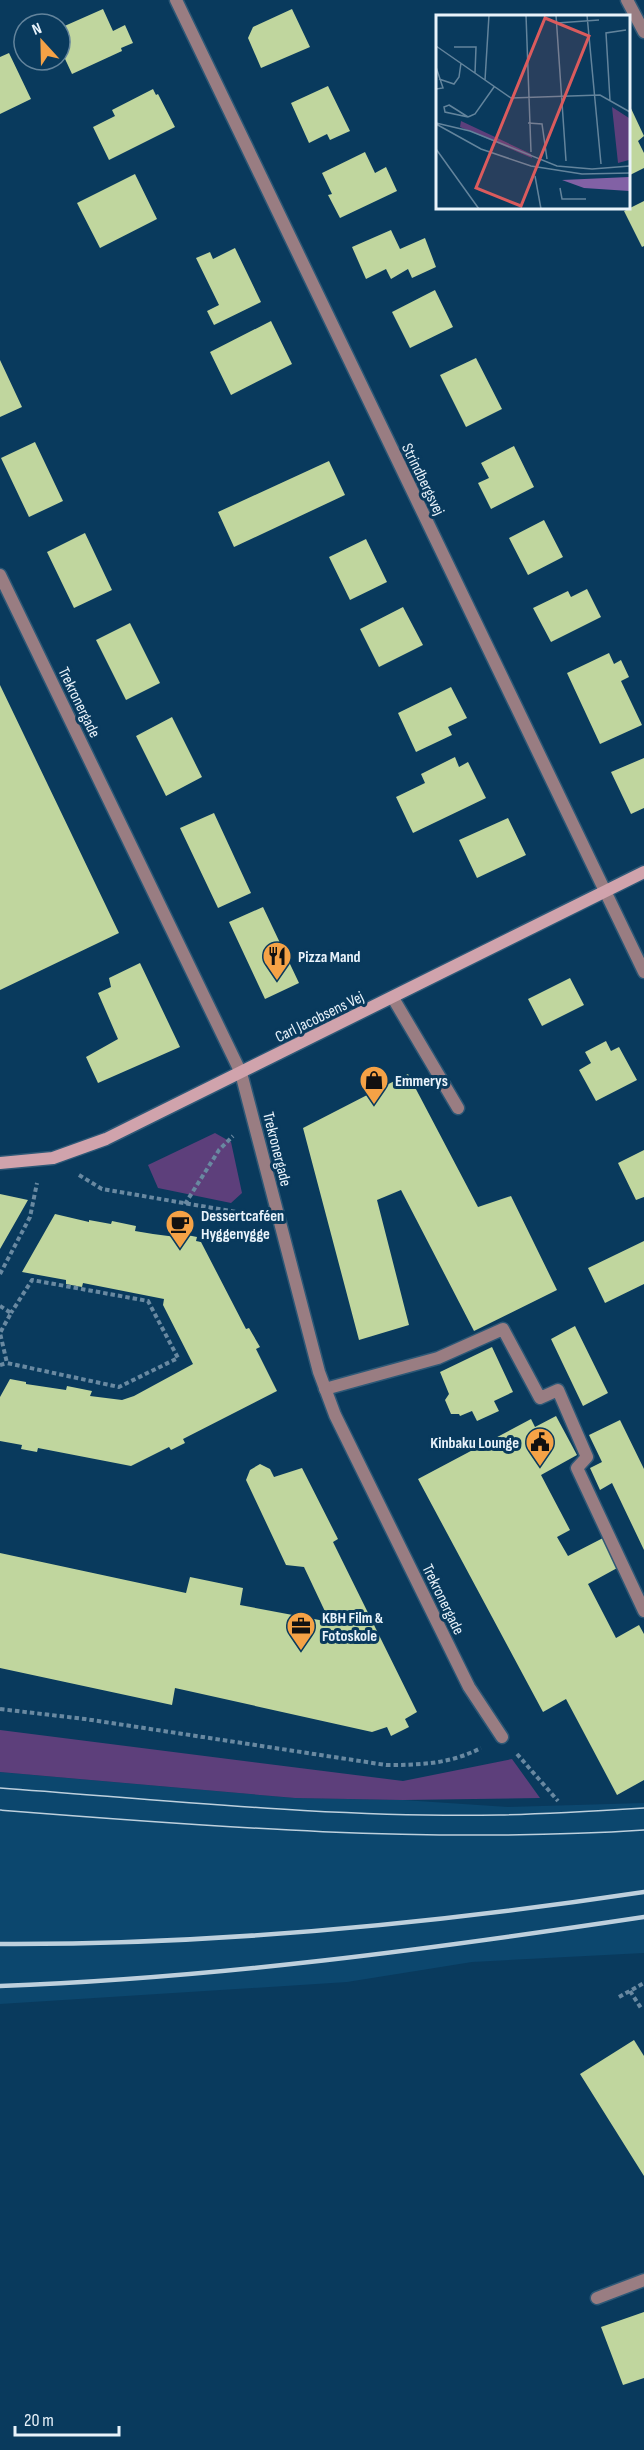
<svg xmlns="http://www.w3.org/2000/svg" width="644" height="2450" font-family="'Sofia Sans Condensed',sans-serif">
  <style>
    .built { fill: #0c476e }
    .green { fill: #5d3f7b }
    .building { fill: #c0d69e }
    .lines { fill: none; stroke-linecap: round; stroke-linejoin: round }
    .lane-casing { stroke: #2d5876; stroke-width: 15 }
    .street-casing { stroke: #2d5876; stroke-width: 15 }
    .secondary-casing { stroke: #2d5876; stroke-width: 15 }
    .path { stroke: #6989a1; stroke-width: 4; stroke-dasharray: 4.5 3; stroke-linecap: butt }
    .lane { stroke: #997d82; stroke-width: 12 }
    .street { stroke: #997d82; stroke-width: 12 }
    .secondary { stroke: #d0a3ac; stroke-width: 12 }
    .tram { stroke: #bed0dd; stroke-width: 1.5 }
    .rail { stroke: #bed0dd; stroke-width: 4.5 }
    .labels { text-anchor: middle; stroke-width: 6; stroke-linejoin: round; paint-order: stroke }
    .street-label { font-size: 16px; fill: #e9f3fb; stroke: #093a5d }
    .poi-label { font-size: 16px; font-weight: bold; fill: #e9f3fb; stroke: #093a5d; text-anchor: start }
    .inset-road { fill: none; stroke: #63849c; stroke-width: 1.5 }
    .view { fill: #db5b5d; fill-opacity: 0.15; stroke: #db5b5d; stroke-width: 3 }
    .inset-edge { fill: none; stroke: #e9f3fb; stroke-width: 3 }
  </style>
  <rect width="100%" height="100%" fill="#093a5d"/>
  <path class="built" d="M0,1772L295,1798L403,1800L508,1807L644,1803V1953L472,1962L347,1982L0,2004Z"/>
  <path class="green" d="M215,1133L231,1142L242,1193L231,1203L158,1188L148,1165Z
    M0,1730L403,1781L512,1759L540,1798L403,1800L295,1798L0,1772Z"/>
  <path class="building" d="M103,9L113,31L125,25L133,43L121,48L122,51L72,74L60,48V28Z
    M292,9L310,47L261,68L248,38L253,27Z
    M9,53L31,99L0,114V57Z
    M328,86L350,131L330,140L327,134L309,143L291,103Z
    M153,89L156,95L158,94L175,127L109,160L93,127L115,116L112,110Z
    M628,102L644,136L638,141L644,153V168L628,176Z
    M365,152L375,173L386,167L397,191L340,218L328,195L332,194L322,173Z
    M135,174L157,219L100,248L77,203Z
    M644,201V246L642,247L624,211Z
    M391,230L400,249L425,238L436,267L412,278L408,269L391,279L386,269L366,279L352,247Z
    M235,248L261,302L214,325L207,311L219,305L196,258L210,252L213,259Z
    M435,290L453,327L410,348L392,312Z
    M271,321L292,364L231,395L210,352Z
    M476,358L502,409L466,427L440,375Z
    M0,360L22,407L0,417Z
    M35,442L63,501L29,517L1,458Z
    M514,446L534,487L491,509L478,483L489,478L481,463Z
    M329,461L345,495L234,547L218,512Z
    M544,520L563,557L528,575L509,538Z
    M85,533L112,590L74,608L47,552Z
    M366,539L387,582L350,600L329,557Z
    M587,589L601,617L551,642L533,608L568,591L571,597Z
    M403,607L423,645L379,667L360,629Z
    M130,623L160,683L126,700L96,640Z
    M609,653L614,664L621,660L629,677L621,681L642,725L600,744L567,673Z
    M0,685L119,933L0,990Z
    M451,687L467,718L448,727L452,735L416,752L398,713Z
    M172,717L202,777L166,796L136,736Z
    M455,757L459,767L468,762L486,798L413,833L396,797L425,783L421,774Z
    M644,758V808L631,814L611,772Z
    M214,813L251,893L218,908L180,828Z
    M508,818L526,855L477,878L459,840Z
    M263,907L299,983L265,999L229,922Z
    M140,963L180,1047L98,1083L86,1057L118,1039L98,993L111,987L109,978Z
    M570,978L584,1005L542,1026L528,999Z
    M606,1041L611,1051L619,1047L637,1080L596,1101L579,1070L591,1063L585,1052Z
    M408,1074L478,1207L511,1196L557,1290L474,1331L401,1190L377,1200L409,1325L359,1340L303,1128Z
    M644,1150V1197L636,1200L618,1163Z
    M0,1194L28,1200L0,1249Z
    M55,1214L89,1222V1220L111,1224L112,1221L136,1226L135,1231L153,1234L176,1237L177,1233L197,1237L196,1241L201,1242L246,1329L249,1328L260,1347L256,1349L277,1391L183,1439L185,1443L171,1450L169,1447L131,1466L38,1448L37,1452L21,1449L22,1445L0,1441V1397L10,1379L26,1382V1384L66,1390L67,1386L92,1391L90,1396L122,1400L134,1396L193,1364L163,1305L164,1299L83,1283L82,1287L66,1284V1280L22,1272Z
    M644,1241V1284L605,1303L588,1268Z
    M575,1326L608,1393L583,1406L551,1339Z
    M492,1347L513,1392L494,1401L499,1411L477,1421L472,1411L460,1416L459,1414H451L445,1400L449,1394L440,1372Z
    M556,1416L577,1455L541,1475L570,1530L557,1537L568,1556L603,1538L619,1567L588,1584L616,1638L639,1625L644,1634V1780L617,1795L566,1699L543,1712L418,1479L531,1419L535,1427Z
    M620,1420L644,1469V1550L612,1483L600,1490L590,1468L602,1462L589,1435Z
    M260,1464L270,1469L274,1477L302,1468L338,1539L333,1542L417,1712L405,1719L409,1727L391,1736L387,1727L372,1732L175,1688L172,1705L0,1668V1553L186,1593L190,1577L243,1588L240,1605L330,1622L304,1567L286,1565L246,1480L250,1470Z
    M634,2040L644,2056V2176L580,2074Z
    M644,2312V2378L623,2385L601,2327Z"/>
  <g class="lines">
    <g class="lane-casing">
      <path id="lane" d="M393,998L458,1108
        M325,1389L438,1358L503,1329L540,1398L558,1390L587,1457L577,1468L644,1611
        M597,2298L644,2280"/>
    </g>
    <g class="street-casing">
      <path id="street" d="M176,0L644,972
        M627,0L644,32
        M0,575L241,1073L319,1372L335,1415L469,1687L502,1737"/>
    </g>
    <g class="secondary-casing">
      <path id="secondary" d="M0,1163L53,1158L106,1139L644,872"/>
    </g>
    <path class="path" d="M79,1175L102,1189L254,1215
      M185,1204L219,1150L233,1136
      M0,1274L30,1217L37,1183
      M0,1306L11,1313L0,1333L7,1363L119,1387L178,1358L148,1301L32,1280L11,1313
      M0,1365L7,1363
      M0,1709L85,1719L386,1765C420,1765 450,1764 481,1748
      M517,1754L558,1801
      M630,1991L641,2008
      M619,1997L644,1983"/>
    <use href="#lane" class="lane"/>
    <use href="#street" class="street"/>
    <use href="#secondary" class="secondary"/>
    <path class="tram" d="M0,1788C165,1800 334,1818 499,1815C547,1814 596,1811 644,1808
      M0,1810C215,1827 429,1844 644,1830"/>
    <path class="rail" d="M0,1944C215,1945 431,1924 644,1892
      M0,1986C216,1978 431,1949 644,1917"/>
  </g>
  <defs>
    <g id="restaurant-pin" transform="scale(1.5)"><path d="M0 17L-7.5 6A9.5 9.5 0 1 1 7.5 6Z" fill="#f5a246" stroke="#093a5d"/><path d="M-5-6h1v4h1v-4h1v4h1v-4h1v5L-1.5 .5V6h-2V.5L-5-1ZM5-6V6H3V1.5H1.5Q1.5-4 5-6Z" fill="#111"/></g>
    <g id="shop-pin" transform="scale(1.5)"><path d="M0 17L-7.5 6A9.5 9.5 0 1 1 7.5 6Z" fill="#f5a246" stroke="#093a5d"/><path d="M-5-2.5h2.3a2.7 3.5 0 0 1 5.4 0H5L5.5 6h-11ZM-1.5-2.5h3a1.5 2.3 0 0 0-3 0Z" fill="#111"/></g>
    <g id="cafe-pin" transform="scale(1.5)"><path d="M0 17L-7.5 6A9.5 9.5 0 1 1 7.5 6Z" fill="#f5a246" stroke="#093a5d"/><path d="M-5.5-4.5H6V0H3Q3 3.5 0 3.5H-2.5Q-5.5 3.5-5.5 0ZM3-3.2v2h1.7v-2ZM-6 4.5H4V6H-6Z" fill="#111"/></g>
    <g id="civic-pin" transform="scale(1.5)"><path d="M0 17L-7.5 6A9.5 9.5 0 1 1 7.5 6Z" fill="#f5a246" stroke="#093a5d"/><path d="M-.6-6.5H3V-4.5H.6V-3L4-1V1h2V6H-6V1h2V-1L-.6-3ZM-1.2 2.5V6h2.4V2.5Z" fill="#111"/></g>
    <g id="office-pin" transform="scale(1.5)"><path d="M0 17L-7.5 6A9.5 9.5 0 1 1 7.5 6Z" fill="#f5a246" stroke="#093a5d"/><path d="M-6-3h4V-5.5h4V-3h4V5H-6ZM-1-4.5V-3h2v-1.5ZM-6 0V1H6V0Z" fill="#111"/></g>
  </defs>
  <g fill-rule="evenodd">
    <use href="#restaurant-pin" x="277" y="956"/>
    <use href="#shop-pin" x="374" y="1080"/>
    <use href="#cafe-pin" x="180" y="1224"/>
    <use href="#civic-pin" x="540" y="1442"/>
    <use href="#office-pin" x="301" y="1626"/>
  </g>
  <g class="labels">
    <g class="street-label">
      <text transform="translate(424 479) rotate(64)" y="6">Strindbergsvej</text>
      <text transform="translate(80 702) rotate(64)" y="6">Trekronergade</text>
      <text transform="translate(319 1016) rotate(-26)" y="6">Carl Jacobsens Vej</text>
      <text transform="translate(278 1149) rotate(76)" y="6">Trekronergade</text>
      <text transform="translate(444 1599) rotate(64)" y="6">Trekronergade</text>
    </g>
    <g class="poi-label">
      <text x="298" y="962">Pizza Mand</text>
      <text x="395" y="1086">Emmerys</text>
      <text x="201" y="1221">Dessertcaféen<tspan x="201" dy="18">Hyggenygge</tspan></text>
      <text x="519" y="1448" text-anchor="end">Kinbaku Lounge</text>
      <text x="322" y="1623">KBH Film &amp;<tspan x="322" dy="18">Fotoskole</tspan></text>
    </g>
  </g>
  <g transform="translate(436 15)">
    <rect width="194" height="194" fill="#093a5d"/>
    <path d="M176,92L193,103V145L182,148ZM25,106L95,139L96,143L24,112Z" fill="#5d3f7b"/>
    <path d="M193,162V176L148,173L126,165Z" fill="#8261a5"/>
    <path class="inset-road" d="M90,0L95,137M120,0L130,146M151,0L165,149M121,8L163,5M0,31L75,83L164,80L194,97M18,32H40L39,58M0,52L7,73L0,74M3,64L18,69L23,62L25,48M49,65L53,0M174,85L170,18L190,15M13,90L21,95L32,102L9,97L8,92ZM32,102L39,99L58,72M0,108L34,116L121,151L156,154L194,151M92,108L106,109L111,144M0,109L45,134L95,151L146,159L194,158M0,134L43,194M99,161L105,194M124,173L126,184H150"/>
    <path class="view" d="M109,3L153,21L85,191L40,173Z"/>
    <rect width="194" height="194" class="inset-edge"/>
  </g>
  <g transform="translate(42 42) rotate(338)"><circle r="28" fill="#093a5d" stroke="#63849c" stroke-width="1.5"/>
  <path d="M0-4.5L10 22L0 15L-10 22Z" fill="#f5a246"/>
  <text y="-9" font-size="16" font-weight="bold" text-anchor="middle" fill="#e9f3fb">N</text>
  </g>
  <path d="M15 2426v9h104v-9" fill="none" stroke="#e9f3fb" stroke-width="3"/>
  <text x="24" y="2426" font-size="18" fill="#e9f3fb" stroke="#093a5d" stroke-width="4.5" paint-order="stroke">20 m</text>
</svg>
